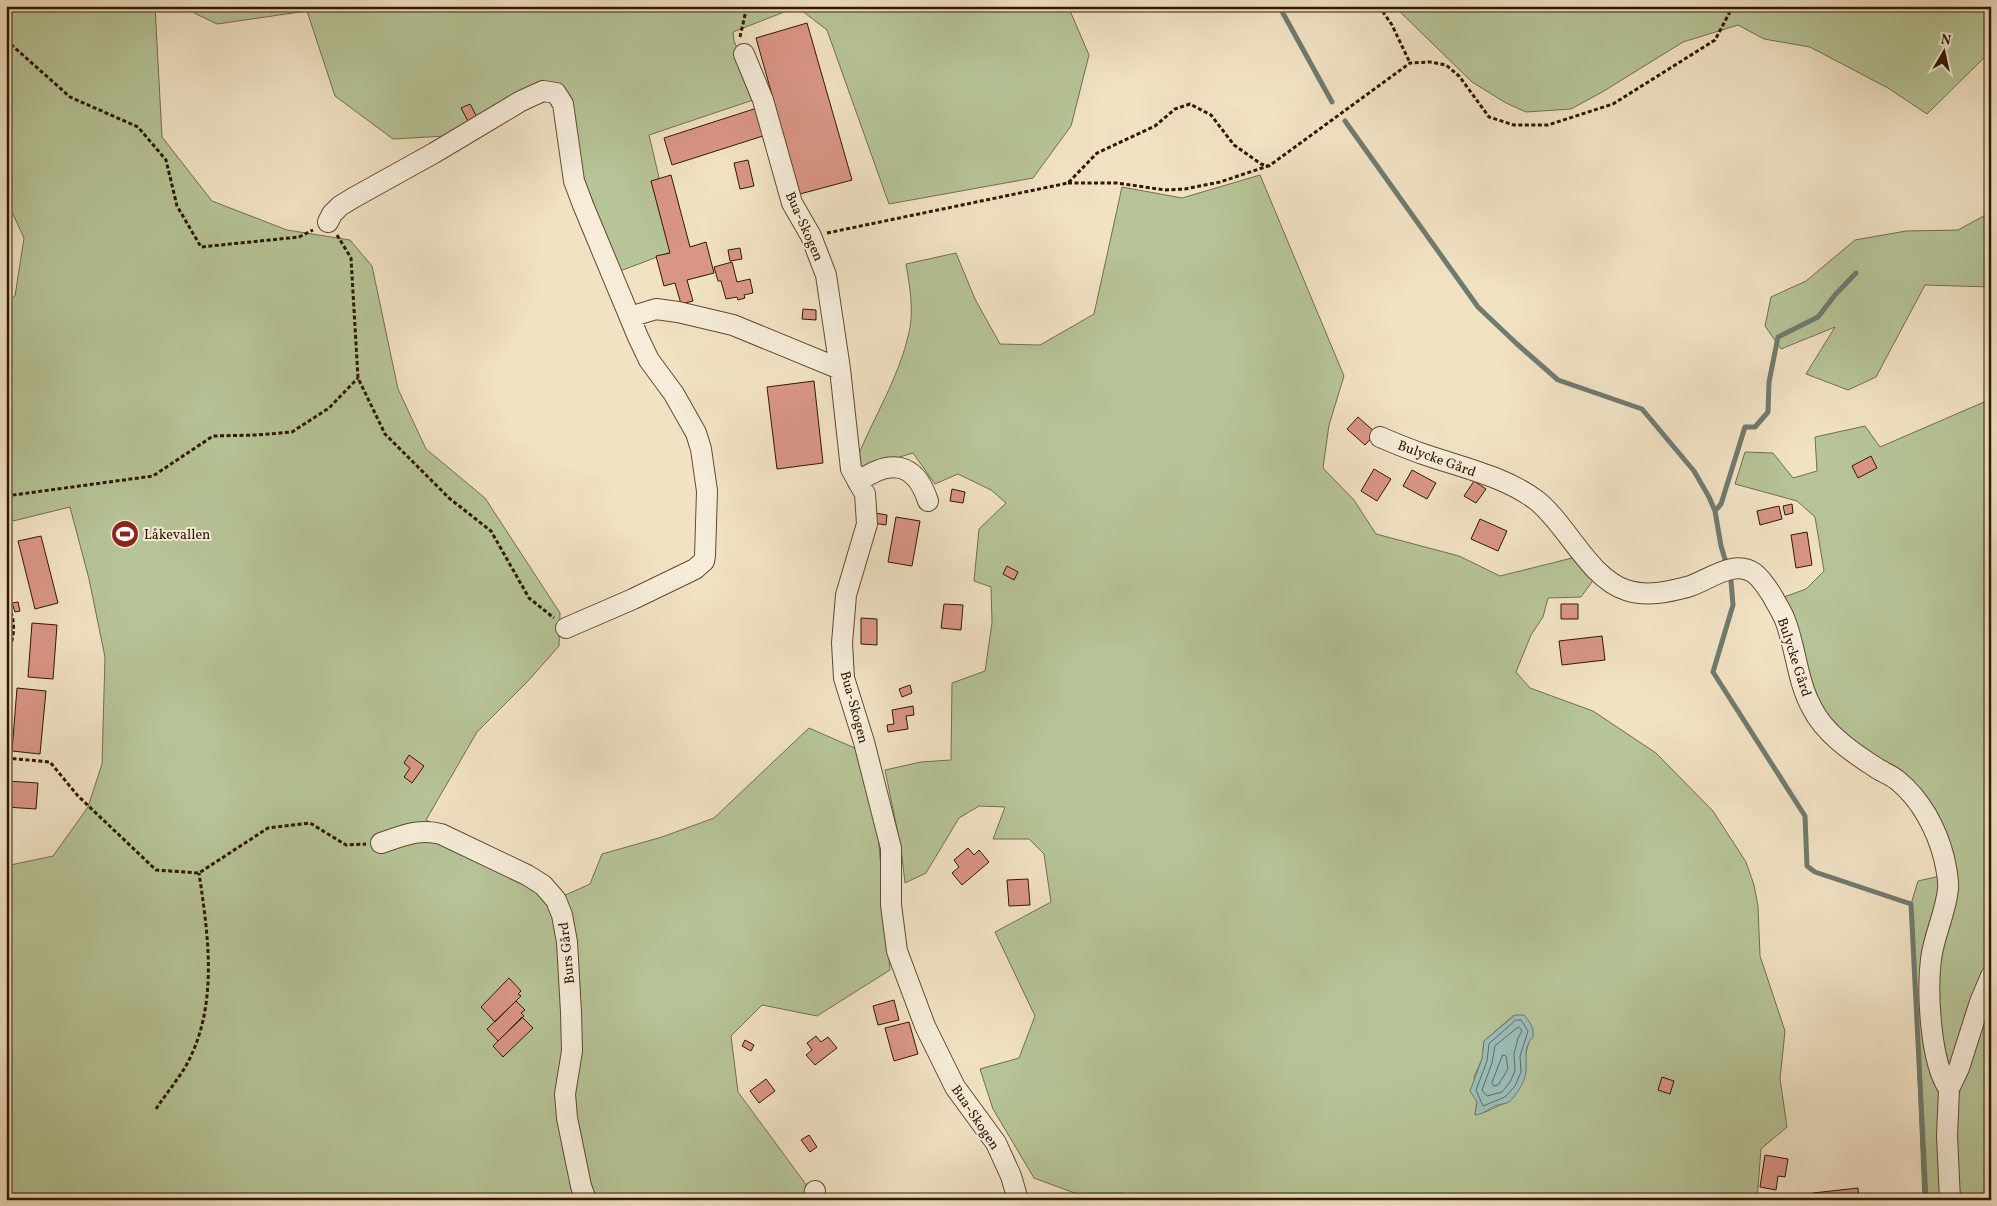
<svg xmlns="http://www.w3.org/2000/svg" width="1997" height="1206" font-family="Vollkorn,serif">
  <style>
    .green { fill: #b6c497; stroke: #736e4c; fill-rule: evenodd }
    .water { fill: #9bbdb9; stroke: #707b6f }
    .lines { fill: none; stroke-linecap: round; stroke-linejoin: round }
    .shore { stroke: #666a5c; stroke-width: 1 }
    .stream { stroke: #707b6f; stroke-width: 5 }
    .building { fill: #da9686; stroke: #301800 }
    .minor-casing { stroke: #604a31; stroke-width: 22 }
    .path { stroke: #301800; stroke-width: 3; stroke-dasharray: 4 2.5; stroke-linecap: butt }
    .minor { stroke: #f6ecd9; stroke-width: 20 }
    .labels { text-anchor: middle; stroke-width: 4; stroke-linejoin: round; paint-order: stroke }
    .street-label { font-size: 14px; fill: #301800; stroke: #f6ecd9 }
    .poi-label { font-size: 14px; fill: #301800; stroke: #f6ecd9; text-anchor: start }
  </style>
  <rect width="100%" height="100%" fill="#f1e2c4"/>
  <filter id="stains"><feTurbulence type="fractalNoise" baseFrequency=".004" numOctaves="4"/><feColorMatrix values="0 0 0 0 .2 0 0 0 0 .09 0 0 0 0 .02 0 0 0 .5 -.17"/></filter>
  <radialGradient id="worn" r=".72"><stop offset=".6" stop-color="#630" stop-opacity="0"/><stop offset="1" stop-color="#630" stop-opacity=".3"/></radialGradient>
  <path class="green" d="M6,6H155L162,137L212,201L287,230L350,240L372,266L398,389L426,449L485,498L560,613L559,646L528,681L477,732L426,820L548,883L561,897L590,884L602,854L662,837L714,818L809,728L857,749L876,812L890,970L817,1016L762,1005L731,1036L738,1092L810,1190L804,1200H6V866L53,856L88,807L102,764L105,657L89,579L70,507L13,521L6,501V302L15,296L24,238L6,199Z
    M185,6H1068L1089,55L1071,126L1033,178L889,204L827,30L797,7L733,32L734,41L759,98L649,135L676,250L620,271L614,259L550,86L445,136L393,139L335,96L307,11L217,24L190,11Z
    M1394,6H1991V51L1927,114L1888,88L1810,47L1764,39L1738,25L1683,42L1604,91L1571,109L1526,112L1506,103L1472,82Z
    M1260,175L1344,376L1329,425L1323,468L1354,500L1376,534L1459,556L1500,576L1576,557L1594,579L1581,597L1548,598L1543,617L1531,635L1516,672L1530,688L1593,711L1656,753L1713,811L1746,862L1754,885L1758,906L1760,956L1785,1031L1780,1079L1787,1127L1761,1149L1757,1200H1129L1122,1193L1077,1194L1034,1178L993,1109L980,1069L1019,1058L1035,1016L995,932L1051,902L1044,854L1029,839H993L1005,807L979,806L959,818L926,873L905,883L901,848L885,770L921,762L951,760L952,683L985,671L992,623L991,587L974,581L979,529L1006,503L991,490L958,474L935,484L913,453L883,462L863,471L857,458C874,417 899,377 909,333C914,311 910,287 906,264L956,253L975,299L1000,344L1040,345L1094,314L1122,187L1182,198ZM1514,1015L1529,1041L1525,1057L1526,1063L1508,1102C1497,1105 1486,1114 1475,1114L1477,1102L1474,1077L1482,1059L1484,1041Z
    M1991,212V287L1925,285L1876,377L1848,390L1806,374L1835,327L1781,349L1765,326L1771,297L1806,281L1855,240L1906,231L1958,230Z
    M1991,399V1200H1923L1911,904L1918,881L1940,876L1935,815L1855,747L1823,714L1810,688L1784,597L1806,589L1824,571L1815,517L1797,501L1735,484L1745,452L1773,453L1793,478L1817,471L1815,437L1865,426L1880,447Z"/>
  <path class="water" d="M1515,1015H1524C1530,1022 1534,1027 1533,1037C1523,1047 1527,1058 1526,1071C1526,1080 1516,1096 1509,1102C1506,1104 1500,1104 1497,1105C1489,1108 1484,1114 1475,1115L1477,1102L1470,1091L1482,1059L1484,1041Z"/>
  <g class="lines">
    <path class="shore" d="M1516,1020H1521L1528,1031L1520,1056L1521,1072L1515,1086L1505,1097L1483,1106L1476,1090L1487,1061L1489,1044Z
      M1519,1027L1522,1031L1518,1038L1514,1054L1515,1071L1510,1082L1502,1092L1487,1096L1482,1090L1492,1063L1495,1046Z
      M1503,1055L1506,1056L1508,1069L1498,1085L1494,1086L1492,1083Z"/>
    <path class="stream" d="M1279,6L1332,102
      M1345,121L1478,307L1517,344L1558,380L1642,409L1694,471L1709,497L1715,511
      M1727,566L1721,546L1715,511L1721,504L1745,427H1755L1768,412L1769,382L1778,337L1818,317L1835,295L1856,273
      M1731,581L1733,605L1713,672L1805,816L1807,866L1815,872L1911,904L1926,1200"/>
  </g>
  <path class="building" d="M807,23L852,180L800,194L756,38Z
    M470,104L479,121L470,125L461,108Z
    M757,108L766,135L672,165L664,138Z
    M748,160L754,186L740,189L734,163Z
    M671,175L690,247L706,242L714,273L687,280L693,301L681,304L675,283L664,286L656,256L670,253L651,181Z
    M740,248L742,259L730,261L728,250Z
    M732,262L737,282L750,279L753,293L744,295L745,298L738,300L737,297L726,299L721,281H718L714,267Z
    M803,309L816,310V320L802,319Z
    M814,381L823,463L777,469L767,387Z
    M1358,417L1376,433L1365,445L1347,429Z
    M1871,456L1877,468L1858,478L1852,466Z
    M1374,469L1391,479L1377,501L1361,491Z
    M1412,470L1436,483L1427,499L1403,486Z
    M1474,481L1486,489L1476,503L1464,496Z
    M952,489L965,492L963,503L950,501Z
    M1792,504L1793,513L1785,515L1783,506Z
    M1779,506L1782,519L1760,525L1757,511Z
    M875,513L887,515L886,525L873,523Z
    M896,517L920,521L912,566L888,562Z
    M1480,519L1507,531L1498,551L1471,539Z
    M1807,532L1812,565L1796,568L1791,535Z
    M41,536L58,603L35,609L18,541Z
    M1007,566L1018,572L1014,580L1003,574Z
    M18,602L20,611L15,612L12,603Z
    M944,604L963,605L961,630L941,628Z
    M1561,604H1578V619H1561Z
    M861,618L877,619V645L861,644Z
    M32,623L57,625L53,679L28,677Z
    M1602,636L1605,660L1562,665L1559,641Z
    M910,685L912,693L902,697L899,689Z
    M17,688L46,691L40,754L12,751Z
    M913,706L914,715L906,716L908,729L888,732L887,725L894,724L892,710Z
    M409,755L424,766L412,783L404,777L410,768L404,763Z
    M6,781L38,783L36,809L6,807Z
    M968,848L974,855L979,850L989,862L962,885L952,873L959,867L954,860Z
    M1028,879L1030,905L1009,906L1007,880Z
    M509,978L521,991L518,994L521,996L495,1022L481,1007Z
    M894,1000L899,1020L878,1025L873,1006Z
    M516,1001L525,1010L521,1013L524,1016L498,1041L487,1029Z
    M522,1017L533,1028L503,1057L493,1046Z
    M909,1022L918,1054L894,1061L885,1028Z
    M816,1036L821,1042L828,1037L837,1048L815,1065L806,1055L812,1050L807,1043Z
    M745,1040L754,1045L751,1051L742,1046Z
    M1662,1077L1674,1081L1670,1094L1658,1090Z
    M766,1079L775,1091L759,1103L750,1091Z
    M809,1135L817,1147L810,1152L801,1140Z
    M1765,1155L1788,1159L1785,1177L1778,1176L1776,1190L1760,1187Z
    M1858,1188L1859,1200H1814L1813,1193Z"/>
  <g class="lines">
    <g class="minor-casing">
      <path id="minor" d="M744,54L763,100L792,203L811,236L826,275L840,369L851,469L865,494L867,524L846,595L842,643L844,678L864,742L891,848V905L897,951L925,1026L955,1087L996,1143L1011,1176L1018,1200
        M328,222L332,214L340,206L353,198L434,153L521,101L543,91L556,93L563,104L574,181L583,205L638,337L649,360L674,394L696,433L701,449L707,491L705,556L704,561L695,569L633,599L566,628
        M630,317L656,309L678,312L733,325L840,369
        M1380,437C1394,443 1408,449 1423,454C1460,467 1504,476 1536,500C1566,523 1589,578 1626,590C1646,597 1668,592 1687,587C1706,582 1734,558 1754,573C1762,579 1768,589 1773,597C1777,605 1782,612 1785,620C1796,648 1797,681 1812,708C1824,733 1853,753 1875,767C1882,772 1891,775 1897,780C1921,799 1937,830 1944,858C1946,867 1949,880 1948,889C1946,912 1934,935 1931,959C1927,992 1930,1062 1949,1089
        M858,482C889,459 915,461 928,501
        M381,843C402,836 420,828 441,834L527,875L543,885L556,900L562,915L567,942L571,1012L572,1051L565,1094L567,1118L581,1186L586,1200
        M813,1200L815,1191
        M1950,1200L1947,1136L1949,1089L1959,1068L1980,1002L1991,976"/>
    </g>
    <path class="path" d="M1379,6L1392,25L1410,63
      M740,37L747,6
      M6,40L70,97L138,127L166,160L177,206L201,247L299,237L313,230
      M1068,183H1117L1165,190L1185,189L1220,182L1268,166
      M827,233L1068,183L1097,153L1155,126L1175,109L1190,104L1211,115L1234,145L1261,164L1269,166L1410,63L1430,62L1446,65L1459,76L1489,117L1514,125H1548L1613,104L1715,40L1733,6
      M337,235L351,258L358,378L385,434L449,498L491,531L529,598L554,618
      M6,496L153,476L213,436L257,435L292,432L329,408L358,378
      M6,600C17,622 15,636 6,658
      M6,758L50,762L78,796L156,870L199,873L268,828L310,823L346,845L366,844
      M156,1109C167,1092 182,1075 190,1058C218,1000 208,934 199,873"/>
    <use href="#minor" class="minor"/>
  </g>
  <defs>
    <g id="stadium-disc" transform="scale(1.4375)"><circle r="9.5" fill="#8f2418" stroke="#f6ecd9"/><path d="M0-5a6.5 5 0 1 0 0 10a6.5 5 0 1 0 0-10ZM-3.5-1.8h7v3.6h-7Z" fill="#fff"/></g>
  </defs>
  <g fill-rule="evenodd">
    <use href="#stadium-disc" x="125" y="534"/>
  </g>
  <g class="labels">
    <g class="street-label">
      <text transform="translate(805 226) rotate(66)" y="5">Bua-Skogen</text>
      <text transform="translate(1437 458) rotate(20)" y="5">Bulycke Gård</text>
      <text transform="translate(1795 657) rotate(72)" y="5">Bulycke Gård</text>
      <text transform="translate(855 707) rotate(75)" y="5">Bua-Skogen</text>
      <text transform="translate(566 953) rotate(-96)" y="5">Burs Gård</text>
      <text transform="translate(976 1117) rotate(56)" y="5">Bua-Skogen</text>
    </g>
    <g class="poi-label">
      <text x="144" y="539">Låkevallen</text>
    </g>
  </g>
  <rect width="1997" height="1206" fill="none" stroke="#f1e2c4" stroke-width="25"/>
  <rect x="8" y="8" width="1982" height="1191" fill="none" stroke="#301800" stroke-width="2.5"/>
  <rect x="12" y="12" width="1972" height="1181" fill="none" stroke="#301800"/>
  <g transform="translate(1944 52) rotate(9)" stroke="#f6ecd9" stroke-width="4" paint-order="stroke">
  <path d="M0-4L9 19L0 12L-9 19Z" fill="#301800"/>
  <text y="-8" font-size="14" font-weight="bold" text-anchor="middle" fill="#301800">N</text>
  </g>
  <rect width="100%" height="100%" filter="url(#stains)"/>
  <rect width="100%" height="100%" fill="url(#worn)"/>
</svg>
